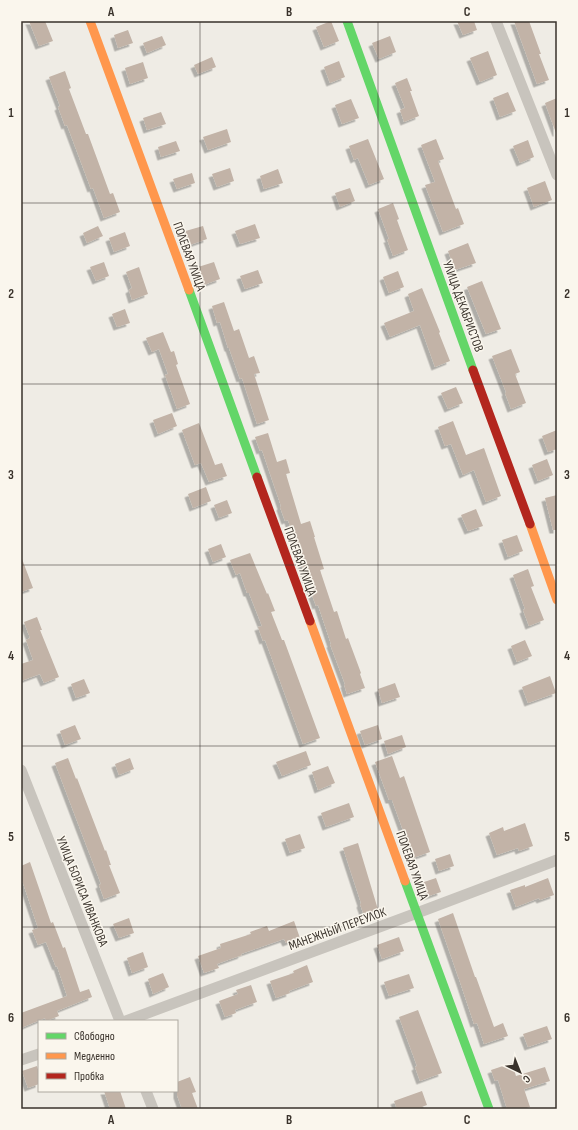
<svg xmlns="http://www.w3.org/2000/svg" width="578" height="1130" font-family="'Sofia Sans Condensed',sans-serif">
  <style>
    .building { fill: #c2b3a7; filter: url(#shadow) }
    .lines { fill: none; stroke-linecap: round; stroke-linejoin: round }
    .street { stroke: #c8c4bd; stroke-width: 11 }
    .fast { stroke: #63d668; stroke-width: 9 }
    .slow { stroke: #ff974d; stroke-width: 9 }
    .jam { stroke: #b3261e; stroke-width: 9 }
    .grid { fill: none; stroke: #39322b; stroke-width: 1; stroke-opacity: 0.55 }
    .labels { text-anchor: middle; stroke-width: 3; stroke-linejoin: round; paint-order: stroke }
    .street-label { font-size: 13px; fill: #39322b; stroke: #faf6ed }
    .neatline { fill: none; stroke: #39322b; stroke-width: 1.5 }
    .grid-label { font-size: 13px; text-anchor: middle; font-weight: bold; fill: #39322b }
  </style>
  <defs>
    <filter id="shadow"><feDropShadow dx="-3.5" dy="3.5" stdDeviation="0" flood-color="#0004"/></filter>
  </defs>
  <rect width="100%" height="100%" fill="#efece5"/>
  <path class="building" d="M29,21H45L53,41L39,46Z
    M331,21L339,41L324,47L316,27Z
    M457,21H474L477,30L463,35Z
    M514,21H529L541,54H539L549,80L537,84Z
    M128,30L133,43L118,48L114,35Z
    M162,36L166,45L147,53L143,43Z
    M390,36L396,52L379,59L372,43Z
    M488,51L497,75L480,82L470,58Z
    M212,57L216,67L198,74L194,65Z
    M339,61L345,77L330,83L324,67Z
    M143,62L148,78L130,84L125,68Z
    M65,71L71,88L69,89L86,134H88L110,194L113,193L120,212L104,218L93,188L91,189L67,125L65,126L58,107L60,106L49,77Z
    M407,78L412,91H410L419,116L404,122L400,110L405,108L395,83Z
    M508,92L516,111L500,117L493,98Z
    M557,98V133H556L545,103Z
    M351,99L359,118L342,124L335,105Z
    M161,112L166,124L147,130L143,118Z
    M227,129L231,142L208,150L203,137Z
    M368,139L384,179L369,185L358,158L354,160L349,146Z
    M436,139L444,159L438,161L456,209L458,208L464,224L443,232L425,185L435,182L421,145Z
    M528,140L534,157L520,163L513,146Z
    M176,141L180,151L161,157L158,147Z
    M230,168L234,181L217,187L212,174Z
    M278,169L283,183L264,189L260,176Z
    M192,173L195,183L177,189L173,179Z
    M545,181L552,200L534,207L527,188Z
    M350,188L355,201L340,207L335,193Z
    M393,203L399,219L397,220L408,250L393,256L387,239H389L378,209Z
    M255,224L260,238L240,244L235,231Z
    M98,226L103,236L87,243L83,233Z
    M203,226L207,239L187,246L182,232Z
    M125,232L130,246L114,252L109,238Z
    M468,243L476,263L455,270L448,251Z
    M104,262L109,276L96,281L90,267Z
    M214,262L220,279L201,286L195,268Z
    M139,267L148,294L132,300L129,290L132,288L126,272Z
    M258,270L263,283L245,289L240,276Z
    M398,271L404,287L389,293L383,277Z
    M482,281L501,329L486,334L467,287Z
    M422,288L440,332L439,333L450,361L435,367L420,325L390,337L384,323L414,311L408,294Z
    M224,302L234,331L239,329L249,358L254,356L260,373L254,374L269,420L257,424L242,378L240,379L229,348H228L220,322L217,323L212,306Z
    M125,309L130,323L117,327L112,314Z
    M163,332L171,352L174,351L178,364L176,365L190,404L177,409L165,375L168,374L159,349L152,352L146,338Z
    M511,349L520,372L515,374L526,403L511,409L505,393L506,392L492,356Z
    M456,387L463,403L448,409L441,393Z
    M172,413L177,426L158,434L153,420Z
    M453,421L466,455L484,448L501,496L486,502L474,470L463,475L451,444L445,446L438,427Z
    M199,423L215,465L222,463L227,476L209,482L201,463L195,465L182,430Z
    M557,430V449L548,452L542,436Z
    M268,433L277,462L286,459L290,473L286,474L301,524L310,521L315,537H314L324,569L320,570L334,612L337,611L346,639L348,638L361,673L360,674L365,688L347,694L344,684H345L330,644H331L318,605L316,606L305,575L288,520L285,521L280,507L281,506L262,450L260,451L255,437Z
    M547,459L553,475L538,481L532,465Z
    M206,487L211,501L193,508L188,494Z
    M557,495V530H553L545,498Z
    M227,500L232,513L219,518L214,505Z
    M476,509L483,526L468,531L461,515Z
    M517,535L523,551L508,557L502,540Z
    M221,544L226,557L213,562L208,549Z
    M250,553L267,594L268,593L275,611L271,612L282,640H284L320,738L303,744L265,640L263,641L258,627L262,626L249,593H247L240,573L236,575L230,560Z
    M21,559H22L33,588L21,592Z
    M528,569L534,586L531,587L544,620L529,626L523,610L525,609L513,575Z
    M37,617L42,630H40L59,677L44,683L40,674L21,681V664L33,660L26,640L30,638L24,622Z
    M525,640L532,656L517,662L511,646Z
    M550,676L556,693L528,703L522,687Z
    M84,679L90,693L76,698L71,684Z
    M395,683L400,697L382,703L378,689Z
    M75,725L81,739L65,745L60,731Z
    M378,725L382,739L365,745L360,731Z
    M402,735L406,747L388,754L384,741Z
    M306,751L311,765L282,776L276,762Z
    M392,756L400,778L404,776L430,852L413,858L392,800H389L375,762Z
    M68,758L76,779L77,778L105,851L106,850L111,865H109L120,893L104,899L99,885L101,884L55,763Z
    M130,758L134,769L119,775L115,764Z
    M328,766L335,783L318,790L312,772Z
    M349,803L354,817L326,827L321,813Z
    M525,823L533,846L519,851L518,848L497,855L489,833L503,827L504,831Z
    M300,834L305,848L290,853L285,839Z
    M358,843L379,913L365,918L360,904L361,903L343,848Z
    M450,854L454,866L439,871L435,859Z
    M30,862L51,923L53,922L63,948L65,947L80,992L89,989L92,997L57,1011L59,1016L46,1021L45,1018L21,1028V1013L67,996L57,966L56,967L46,942L38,945L32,930L38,928L21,877V866Z
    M436,878L441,892L426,897L421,883Z
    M548,878L554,895L540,900L539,898L516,907L510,890L525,885V887Z
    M453,913L475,977H476L494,1027L503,1023L508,1036L484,1044L477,1023L474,1024L460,982L438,919Z
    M129,918L134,933L119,938L113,924Z
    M294,921L300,938L286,943L284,939L241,954L242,955L217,964L219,968L204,973L198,956L221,948L220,944L251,934L250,932L267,926L269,931Z
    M399,937L404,951L382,959L377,945Z
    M143,952L148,967L132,973L127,958Z
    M307,965L313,982L289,991L290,993L276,998L270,981L294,973L293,971Z
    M163,973L169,987L153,994L148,979Z
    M409,974L414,988L389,996L384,982Z
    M251,985L257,1002L235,1010L236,1013L225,1017L219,1001L238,994L236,990Z
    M418,1010L442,1073L420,1081L415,1067L417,1066L399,1017Z
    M547,1026L552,1039L528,1047L523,1034Z
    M512,1063L516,1076L545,1067L550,1081L524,1089L530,1107L523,1109H507L498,1080L495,1081L491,1070Z
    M37,1066L39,1073V1084L28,1088L22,1071Z
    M190,1077L196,1092L192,1093L198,1109H182L177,1095V1082Z
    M104,1091H120L126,1109H110Z
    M422,1091L427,1105L416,1109H397L394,1101Z"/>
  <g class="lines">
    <path class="street" d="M496,21L557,175
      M21,770L120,1021
      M126,1021L417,913L557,860
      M21,1060L39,1054
      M146,1091L153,1109"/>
    <path class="fast" d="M347,21L473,370
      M189,290L257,477
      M405,881L489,1109"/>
    <path class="slow" d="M90,21L189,290
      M530,524L557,600
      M310,621L405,881"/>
    <path class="jam" d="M473,370L530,524
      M257,477L310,621"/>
  </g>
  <path class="grid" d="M200,21V1109M378,21V1109M21,203H557M21,384H557M21,565H557M21,746H557M21,927H557"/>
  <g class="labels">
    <g class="street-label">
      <text transform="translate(190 256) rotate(70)" y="5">ПОЛЕВАЯ УЛИЦА</text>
      <text transform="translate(464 306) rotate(70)" y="5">УЛИЦА ДЕКАБРИСТОВ</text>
      <text transform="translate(301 561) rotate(70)" y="5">ПОЛЕВАЯ УЛИЦА</text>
      <text transform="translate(413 865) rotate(70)" y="5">ПОЛЕВАЯ УЛИЦА</text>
      <text transform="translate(83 891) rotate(68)" y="5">УЛИЦА БОРИСА ИВАНКОВА</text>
      <text transform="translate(337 928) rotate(-20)" y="5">МАНЕЖНЫЙ ПЕРЕУЛОК</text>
    </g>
  </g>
  <rect width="578" height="1130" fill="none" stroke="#faf6ed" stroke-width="44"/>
  <rect x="38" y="1020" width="140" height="72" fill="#faf6ed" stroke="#ada89f"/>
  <rect x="46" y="1033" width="20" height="6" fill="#63d668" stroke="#ada89f"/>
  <text x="74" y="1040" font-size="12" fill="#39322b">Свободно</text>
  <rect x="46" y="1053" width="20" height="6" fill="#ff974d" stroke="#ada89f"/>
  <text x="74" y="1060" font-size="12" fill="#39322b">Медленно</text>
  <rect x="46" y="1073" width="20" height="6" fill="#b3261e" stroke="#ada89f"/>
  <text x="74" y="1080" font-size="12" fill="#39322b">Пробка</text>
  <g transform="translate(520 1072) rotate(137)" stroke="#faf6ed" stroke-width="3" paint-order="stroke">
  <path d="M0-3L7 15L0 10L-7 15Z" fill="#39322b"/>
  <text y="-6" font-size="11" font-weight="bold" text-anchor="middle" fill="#39322b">С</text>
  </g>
  <rect x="22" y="22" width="534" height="1086" class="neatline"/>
  <g class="grid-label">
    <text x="111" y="16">A</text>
    <text x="289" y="16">B</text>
    <text x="467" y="16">C</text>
    <text x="11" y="117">1</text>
    <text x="567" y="117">1</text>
    <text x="11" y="298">2</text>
    <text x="567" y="298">2</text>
    <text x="11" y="479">3</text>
    <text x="567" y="479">3</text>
    <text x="11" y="660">4</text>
    <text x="567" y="660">4</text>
    <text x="11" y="841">5</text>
    <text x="567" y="841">5</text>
    <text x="11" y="1022">6</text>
    <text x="567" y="1022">6</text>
    <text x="111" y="1124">A</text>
    <text x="289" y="1124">B</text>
    <text x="467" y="1124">C</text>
  </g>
</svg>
